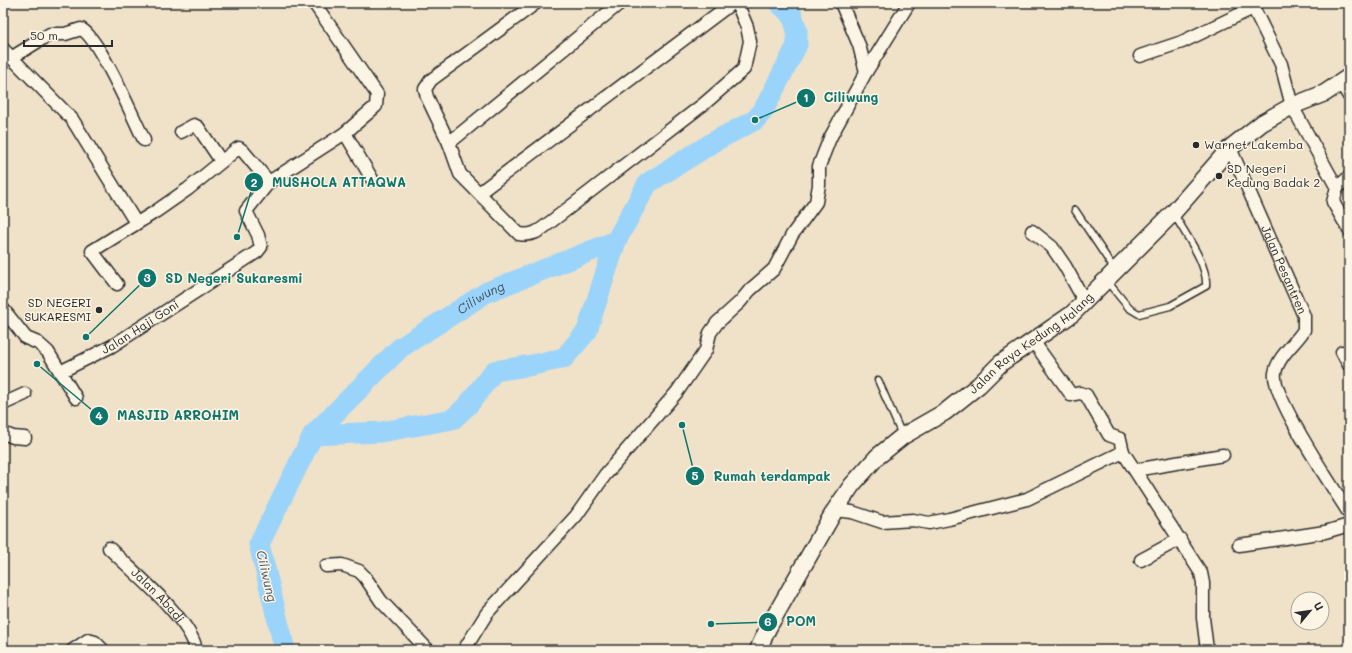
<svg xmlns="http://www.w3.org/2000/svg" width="1352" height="653" font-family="Mali,sans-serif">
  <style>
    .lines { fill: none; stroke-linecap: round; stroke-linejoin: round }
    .river { stroke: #9bd4fb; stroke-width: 21 }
    .lane-casing { stroke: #2b2b2b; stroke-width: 9 }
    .street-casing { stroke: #2b2b2b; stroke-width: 15 }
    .secondary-casing { stroke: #2b2b2b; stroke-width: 19 }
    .lane { stroke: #fcf5e5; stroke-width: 6 }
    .street { stroke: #fcf5e5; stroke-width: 12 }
    .secondary { stroke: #fcf5e5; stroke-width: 16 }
    .poi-dot { fill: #2b2b2b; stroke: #fcf5e5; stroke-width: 1.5 }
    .labels { text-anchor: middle; stroke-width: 3; stroke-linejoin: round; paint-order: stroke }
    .poi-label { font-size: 12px; fill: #2b2b2b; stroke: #fcf5e5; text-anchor: start }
    .street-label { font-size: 12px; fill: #2b2b2b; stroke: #fcf5e5 }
    .water-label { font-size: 13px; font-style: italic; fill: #47555f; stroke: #fcf5e5 }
    .leader { fill: none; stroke: #0f766e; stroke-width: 1.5 }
    .callout-dot { fill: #0f766e; stroke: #fcf5e5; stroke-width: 1.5 }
    .mark-label { font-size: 12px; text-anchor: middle; font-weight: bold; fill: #fff }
    .callout-label { font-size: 13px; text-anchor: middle; font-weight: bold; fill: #0f766e; stroke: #fcf5e5; stroke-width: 3; stroke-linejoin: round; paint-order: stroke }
  </style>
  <rect width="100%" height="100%" fill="#f0e2c9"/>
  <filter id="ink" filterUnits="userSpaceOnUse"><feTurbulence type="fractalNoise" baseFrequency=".025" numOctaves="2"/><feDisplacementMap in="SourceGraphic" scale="8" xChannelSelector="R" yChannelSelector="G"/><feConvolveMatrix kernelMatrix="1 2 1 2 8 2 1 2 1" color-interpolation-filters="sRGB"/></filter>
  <g filter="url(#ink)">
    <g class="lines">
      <g class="river">
        <path d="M313,435L381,432L453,419L468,405L494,371L533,365L564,358L587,331L616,241"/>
        <path id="s1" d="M285,650L259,544L313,435L400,348L487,292L616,241L648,183L717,140L755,120L763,111L797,45V30L792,15L779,3"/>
      </g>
      <g class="lane-casing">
        <path id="lane" d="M1075,210L1115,270
          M1106,280L1129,308L1139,314L1170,306L1206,286C1208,264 1185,234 1174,214
          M878,380L902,435"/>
      </g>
      <g class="street-casing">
        <g id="street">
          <path d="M536,3L431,80L425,89L427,97L449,143L460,174L519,234C532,236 538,232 548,224L705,103L744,69L750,41L747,27L737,3"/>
          <path d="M841,3L859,45L866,72"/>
          <path d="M1251,3L1281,64L1292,106L1337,188L1333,202L1349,230"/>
          <path d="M3,49L72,119L136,223"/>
          <path d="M1140,56L1182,42L1253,8"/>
          <path d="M11,58L50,34H65L81,29C98,36 134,119 144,140"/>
          <path d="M1341,83L1349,96"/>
          <path d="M181,132L194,125L198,127L221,161"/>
          <path d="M345,133L372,179"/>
          <path d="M449,143L620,3"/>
          <path id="s2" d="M1230,148L1304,316V330C1295,344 1278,356 1275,373C1271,396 1334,489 1349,513"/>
          <path d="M1337,188L1349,177"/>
          <path d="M479,193L732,3"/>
          <path d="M1032,231L1052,247L1065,266L1085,302"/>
          <path d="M117,284L92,251L155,212L188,189L237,149L239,148L243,151L269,182"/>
          <path d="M3,309L26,338L38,343L48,352L76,398"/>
          <path d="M1033,341L1070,393L1071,395L1080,393L1086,395L1109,435L1120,439L1123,452L1201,573L1203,583V618L1207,650"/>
          <path d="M1342,352L1349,365"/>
          <path id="s3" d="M60,372L112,346L257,252L261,247L258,235L246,211L269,182L345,133L376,106L377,94L314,3"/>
          <path d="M3,404L25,394"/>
          <path d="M3,433L13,437L25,438"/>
          <path d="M1135,470L1223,455"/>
          <path d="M835,510L852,512L882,522L913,520L929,523L949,519L1027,499L1123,452"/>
          <path d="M1239,545L1325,532L1349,525"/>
          <path id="s4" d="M109,548C131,570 192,620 196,650"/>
          <path d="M1141,560L1180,539"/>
          <path d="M326,566L342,565L359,571L365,577L381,601L428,650"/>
          <path d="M73,650L88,640L95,642L103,650"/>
          <path d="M464,650L487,613L576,516L605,475L677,392L706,350L710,333L717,323L740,302L750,290L774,269L792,235L816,202L819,185V166L830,138L866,72L909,3"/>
        </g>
      </g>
      <g class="secondary-casing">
        <g id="secondary">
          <path id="s5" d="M758,650L768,628L835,510L852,485L877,457L903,436L945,412L979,385L1001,363L1072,314L1173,213L1230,148L1262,123L1292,106L1325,93L1349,77"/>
        </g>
      </g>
      <use href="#lane" class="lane"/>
      <use href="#street" class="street"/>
      <use href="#secondary" class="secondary"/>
    </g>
  </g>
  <g class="poi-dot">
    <circle cx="1196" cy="145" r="4"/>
    <circle cx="1219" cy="176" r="4"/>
    <circle cx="99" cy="310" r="4"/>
  </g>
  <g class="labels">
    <g class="poi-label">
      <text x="1204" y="149">Warnet Lakemba</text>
      <text x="1227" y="173">SD Negeri<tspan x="1227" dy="14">Kedung Badak 2</tspan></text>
      <text x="91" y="307" text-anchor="end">SD NEGERI<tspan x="91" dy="14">SUKARESMI</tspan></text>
    </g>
    <g class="street-label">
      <text dy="4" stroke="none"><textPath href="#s2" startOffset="133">Jalan Pesantren</textPath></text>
      <text dy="4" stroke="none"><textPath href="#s3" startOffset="92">Jalan Haji Goni</textPath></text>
      <text dy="4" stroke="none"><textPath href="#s5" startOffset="420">Jalan Raya Kedung Halang</textPath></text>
      <text dy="4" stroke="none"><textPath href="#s4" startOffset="68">Jalan Abadi</textPath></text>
    </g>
    <g class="water-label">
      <text dy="5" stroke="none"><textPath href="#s1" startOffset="449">Ciliwung</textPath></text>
      <text transform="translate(267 576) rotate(77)" y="5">Ciliwung</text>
    </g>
  </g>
  <path class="leader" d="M755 120L806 98M237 237L254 182M86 337L147 278M37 364L99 416M682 425L695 476M711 624L768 622"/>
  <g class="callout-dot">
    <circle cx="755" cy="120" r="4"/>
    <circle cx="237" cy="237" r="4"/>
    <circle cx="86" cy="337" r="4"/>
    <circle cx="37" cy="364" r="4"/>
    <circle cx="682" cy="425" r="4"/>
    <circle cx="711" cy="624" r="4"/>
    <circle cx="806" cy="98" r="10"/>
    <circle cx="254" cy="182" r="10"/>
    <circle cx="147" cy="278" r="10"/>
    <circle cx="99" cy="416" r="10"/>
    <circle cx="695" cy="476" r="10"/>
    <circle cx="768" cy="622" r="10"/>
  </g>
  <g class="mark-label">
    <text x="806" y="102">1</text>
    <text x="254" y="187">2</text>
    <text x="147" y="282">3</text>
    <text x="99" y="420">4</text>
    <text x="695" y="480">5</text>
    <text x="768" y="626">6</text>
  </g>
  <g class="callout-label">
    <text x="851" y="102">Ciliwung</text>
    <text x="339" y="187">MUSHOLA ATTAQWA</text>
    <text x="234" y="283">SD Negeri Sukaresmi</text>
    <text x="178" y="420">MASJID ARROHIM</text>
    <text x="772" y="481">Rumah terdampak</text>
    <text x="801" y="626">POM</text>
  </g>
  <rect width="1352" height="653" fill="none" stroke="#fcf5e5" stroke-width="16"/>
  <rect x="8" y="8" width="1336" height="637" fill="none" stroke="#2b2b2b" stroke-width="1.5" filter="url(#ink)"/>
  <g transform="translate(1310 611) rotate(61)"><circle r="19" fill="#fcf5e5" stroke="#a8a49b"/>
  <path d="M0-3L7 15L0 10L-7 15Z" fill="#2b2b2b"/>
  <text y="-6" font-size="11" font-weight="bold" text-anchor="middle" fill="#2b2b2b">U</text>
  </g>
  <path d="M24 40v6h88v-6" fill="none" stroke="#2b2b2b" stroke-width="2"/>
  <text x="30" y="40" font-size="12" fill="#2b2b2b" stroke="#fcf5e5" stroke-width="3" paint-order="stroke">50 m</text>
</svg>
